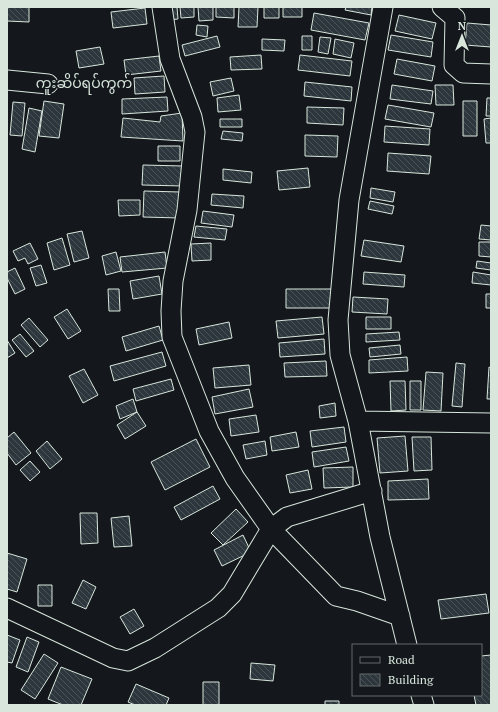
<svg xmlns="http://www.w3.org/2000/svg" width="498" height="712" font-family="'PT Serif','Noto Sans Myanmar',serif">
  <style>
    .building { fill: url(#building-back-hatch); stroke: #d8e6dc }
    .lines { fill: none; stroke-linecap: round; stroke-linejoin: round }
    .minor-casing { stroke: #d8e6dc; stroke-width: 21 }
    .minor { stroke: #14181c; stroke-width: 19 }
    .labels { text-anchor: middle; stroke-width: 3; stroke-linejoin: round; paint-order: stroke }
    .quarter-label { font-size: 14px; fill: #d8e6dc; stroke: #14181c }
  </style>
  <defs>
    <pattern id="building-back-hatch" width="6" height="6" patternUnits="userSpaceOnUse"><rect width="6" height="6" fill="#2c363c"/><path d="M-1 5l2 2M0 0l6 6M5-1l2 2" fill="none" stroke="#4a5358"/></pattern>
  </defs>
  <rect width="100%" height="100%" fill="#14181c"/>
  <path class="building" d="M7,7H29V22L7,21Z
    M169,7H177L178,19L169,20Z
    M180,7H194V17L181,18Z
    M198,7H213V20L199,21Z
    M216,7H234V18L216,17Z
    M239,7H258L257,27H238Z
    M264,7H279V18H264Z
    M283,7H302V17H283Z
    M346,7H372L371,15L345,10Z
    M145,8L147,24L113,28L111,12Z
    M314,13L369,23L365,40L311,30Z
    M399,15L436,23L432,39L395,31Z
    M467,23L491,25V47L465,45Z
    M197,25L208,26L207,37L196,35Z
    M391,35L433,42L431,57L388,50Z
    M217,36L220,47L185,56L182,45Z
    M302,36H312V50H302Z
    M320,37L331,38L328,54L318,52Z
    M262,39L285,40L284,51L262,50Z
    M335,39L354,43L351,58L333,54Z
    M100,47L104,64L79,68L76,51Z
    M261,55L262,69L231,70L230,57Z
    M300,55L352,61L350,76L298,70Z
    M159,56L161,71L126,75L124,60Z
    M397,59L435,66L432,81L394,74Z
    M164,76L165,92L135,94L134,78Z
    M231,78L234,91L213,96L210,82Z
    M305,82L352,87L351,101L304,96Z
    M392,85L433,91L431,104L390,99Z
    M435,85H453L454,105H436Z
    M239,95L241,110L218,112L217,98Z
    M167,97L168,111L122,114V99Z
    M487,98H491V116H486Z
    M44,101L64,104L59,138L39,136Z
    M463,101H477V136H463Z
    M13,102L25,103L22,136L10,135Z
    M388,105L434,113L431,127L385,119Z
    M307,107L344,108L343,125L307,123Z
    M29,108L42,111L35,152L22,149Z
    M182,113L183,141L121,137L123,118L160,122L161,116Z
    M491,118V143H486L484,119Z
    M220,119H242V127H220Z
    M385,126L430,129L429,145L384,142Z
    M223,131L243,133L242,141L221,139Z
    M305,135L338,136L337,157L305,156Z
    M158,146H180V161H158Z
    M388,153L431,156L429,174L387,171Z
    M143,165L183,166V186L142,185Z
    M308,168L310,187L279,190L277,171Z
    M223,169L252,172L251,183L223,180Z
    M371,188L395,192L393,202L370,198Z
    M144,191L180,192V218L143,217Z
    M212,194L244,196L243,208L211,205Z
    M118,200H140V215L119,216Z
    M370,201L394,206L392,214L368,209Z
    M203,211L234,215L232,227L201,223Z
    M481,225L491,226V240L479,239Z
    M196,226L227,229L225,240L194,237Z
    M82,231L89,258L74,262L67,234Z
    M62,238L70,265L54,270L47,243Z
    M364,240L404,246L401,262L361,256Z
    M479,242H491V257L479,256Z
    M30,243L38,259L28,264L25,258L18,261L13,251Z
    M211,243V260L192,261L191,244Z
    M116,252L121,271L106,275L102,256Z
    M165,252L167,268L122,272L120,257Z
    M477,261L491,263V270L476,268Z
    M41,265L47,283L36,286L30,268Z
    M15,268L25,289L15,294L7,278V272Z
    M364,272L405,275L404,287L363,284Z
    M473,272L491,275V285L472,283Z
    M159,276L162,294L133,299L130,281Z
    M108,289H119L120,311H109Z
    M286,289H335V308H286Z
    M486,294H491V308H486Z
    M353,297L388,299L387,314L352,312Z
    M67,309L81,331L68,339L54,317Z
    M322,317L324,334L278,338L276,321Z
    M366,317H391V329H366Z
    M29,318L48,340L40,347L21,325Z
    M229,322L232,338L199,345L196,329Z
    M159,326L163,340L126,351L122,337Z
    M399,332L400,340L366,342V334Z
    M20,334L34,351L26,357L12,340Z
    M324,339L325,354L280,357L279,343Z
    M7,340L15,353L7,358Z
    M400,345L401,354L370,357L369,348Z
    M162,352L166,366L114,381L110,366Z
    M407,357L408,371L369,373V360Z
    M326,361L327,376L285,377L284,363Z
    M456,363L465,364L462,407L452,406Z
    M249,365L251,385L215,388L213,368Z
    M489,367L491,368V399H487Z
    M84,369L98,395L83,403L69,376Z
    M426,372L443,373L441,411L423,410Z
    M171,379L174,390L136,401L133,389Z
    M390,381H405L406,410L391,411Z
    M410,381H421V410H410Z
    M249,389L253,407L215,414L212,397Z
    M133,399L137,412L120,419L116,406Z
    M335,403L336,416L320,418L319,406Z
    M137,412L146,426L125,439L117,425Z
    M256,415L259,432L231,436L229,419Z
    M344,427L346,442L312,447L310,431Z
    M14,432L31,453L16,465L7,453V438Z
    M296,432L299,447L272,451L270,437Z
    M405,436L408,471L380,473L377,438Z
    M412,437H431L432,470L414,471Z
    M196,439L210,467L165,490L151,462Z
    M47,441L62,459L50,469L36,451Z
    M265,441L267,455L246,459L243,445Z
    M346,447L349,461L314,467L312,452Z
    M30,461L40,472L30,481L20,470Z
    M353,467V487L324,488L323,468Z
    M308,470L312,489L290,493L286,475Z
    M428,479L429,499L388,500V481Z
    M213,486L220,499L181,520L174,507Z
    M236,509L248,522L223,545L211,533Z
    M80,513H97L98,543L81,544Z
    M129,516L132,546L114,547L111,518Z
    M243,535L251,552L222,566L214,550Z
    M7,553L27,559L17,592L7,589Z
    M83,580L96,587L86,609L72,603Z
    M38,585H52V606H38Z
    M486,594L489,613L441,619L438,600Z
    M134,609L144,626L130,634L120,617Z
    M7,635L20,640L12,663L7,662Z
    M27,637L39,642L28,672L16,667Z
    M44,654L58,663L35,699L21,690Z
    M491,655V705H476L474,695H481V656Z
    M251,663L275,665L273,681L250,679Z
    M61,667L92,679L81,705H63L48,699Z
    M203,682H219V705H203Z
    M136,684L169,698L166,705H135L128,702Z
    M325,701H339V705H325Z"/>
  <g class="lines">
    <g class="minor-casing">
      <path id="minor" d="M162,7L170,59L192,117L195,132L187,210L173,281L171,311L172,337L209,431L235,478L271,529L336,596L357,601L400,616
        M383,7L349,200L338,320L340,355L358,421L380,537L407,645
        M442,7L455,18L454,65L463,73L491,74
        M7,80L48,84
        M358,421L491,423
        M7,608L113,658L128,661L155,648L218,608L232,594L271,529L287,517L372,491
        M421,695L424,705"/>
    </g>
    <use href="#minor" class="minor"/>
  </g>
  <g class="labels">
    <g class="quarter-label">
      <text x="84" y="88">ကူးဆိပ်ရပ်ကွက်</text>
    </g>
  </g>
  <rect width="498" height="712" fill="none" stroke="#d8e6dc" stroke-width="16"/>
  <rect x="352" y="644" width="130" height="52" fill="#14181c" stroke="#626a69"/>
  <rect x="360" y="657" width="20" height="6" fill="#14181c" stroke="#626a69"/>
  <text x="388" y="664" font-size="12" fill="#d8e6dc">Road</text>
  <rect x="360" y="674" width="20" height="12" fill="url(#building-back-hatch)" stroke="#626a69"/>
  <text x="388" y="684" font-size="12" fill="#d8e6dc">Building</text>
  <g transform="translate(462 36)" stroke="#14181c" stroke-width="3" paint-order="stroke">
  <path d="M0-3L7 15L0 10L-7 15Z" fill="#d8e6dc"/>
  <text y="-6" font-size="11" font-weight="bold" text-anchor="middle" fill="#d8e6dc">N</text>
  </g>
</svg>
